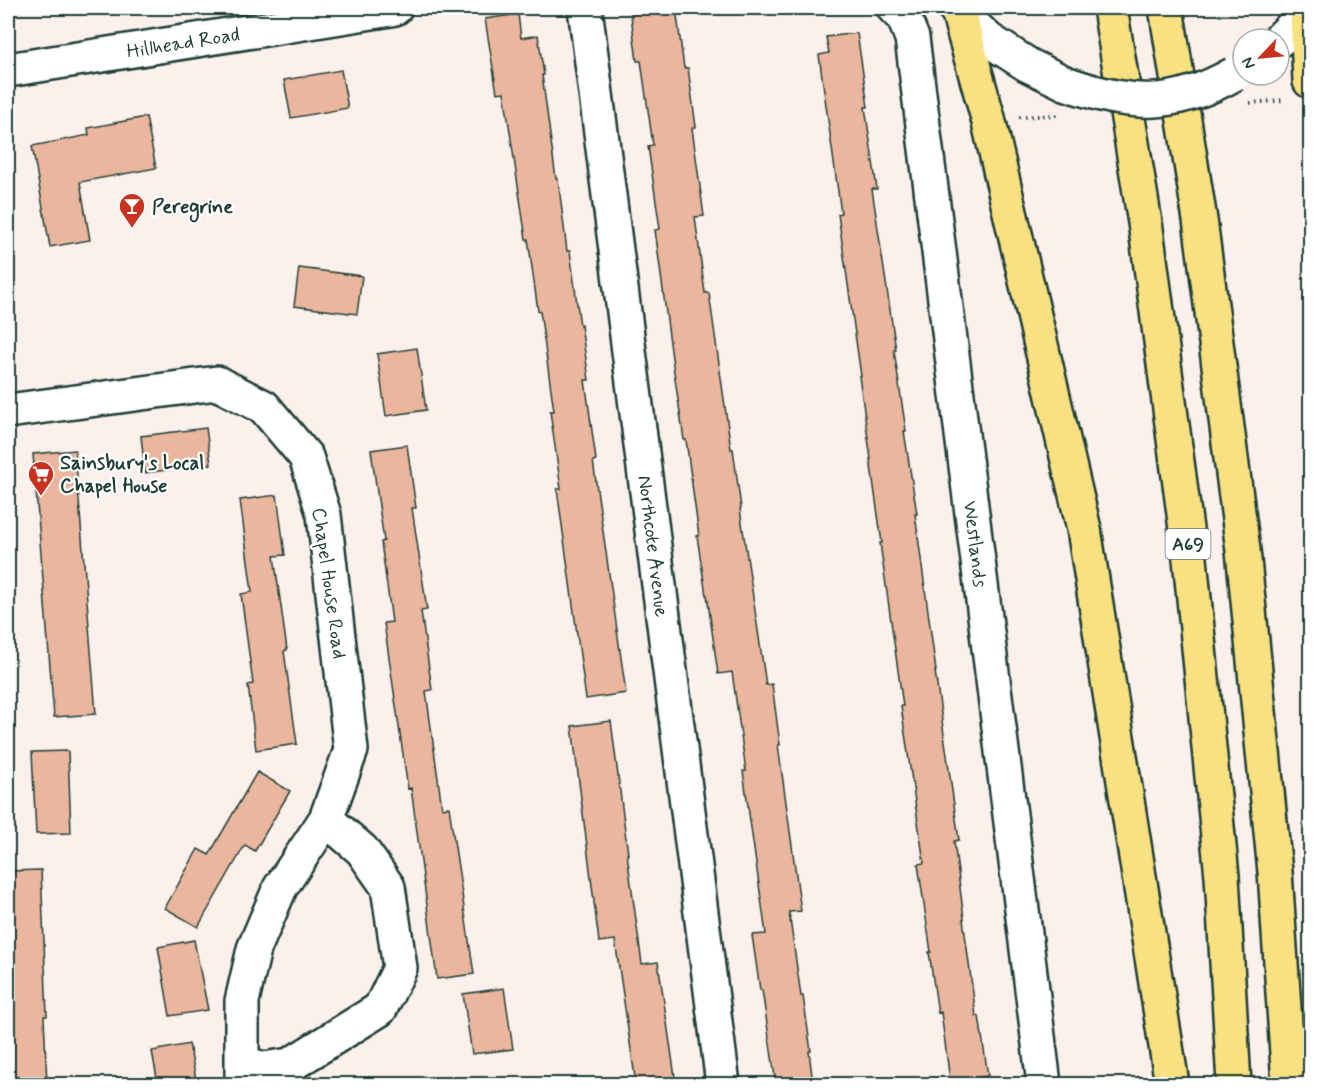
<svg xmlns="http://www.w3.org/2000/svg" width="1318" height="1092" font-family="Mynerve,sans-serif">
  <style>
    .building { fill: #ebb69e; stroke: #1f3d34; stroke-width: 1.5 }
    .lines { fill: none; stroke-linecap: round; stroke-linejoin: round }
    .minor-casing { stroke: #1f3d34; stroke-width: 38 }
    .tertiary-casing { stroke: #1f3d34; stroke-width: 38 }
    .secondary-casing { stroke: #1f3d34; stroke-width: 38 }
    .trunk-casing { stroke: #1f3d34; stroke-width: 38 }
    .path { stroke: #1f3d34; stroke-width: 4; stroke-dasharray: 1.5 4.5; stroke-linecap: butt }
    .minor { stroke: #fff; stroke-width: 33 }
    .tertiary { stroke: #fff; stroke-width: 33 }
    .secondary { stroke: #fff; stroke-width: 33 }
    .trunk { stroke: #f9e181; stroke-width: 33 }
    .secondary-bridge-casing { stroke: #1f3d34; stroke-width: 38; stroke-linecap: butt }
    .secondary-bridge { stroke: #fff; stroke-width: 33 }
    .labels { text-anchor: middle; stroke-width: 4.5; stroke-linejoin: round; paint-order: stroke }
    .shield { fill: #fff; stroke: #627771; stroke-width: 1.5 }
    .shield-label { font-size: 18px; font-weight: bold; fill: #1f3d34 }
    .street-label { font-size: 20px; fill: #1f3d34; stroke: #fff }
    .poi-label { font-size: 20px; font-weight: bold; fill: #1f3d34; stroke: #fff; text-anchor: start }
  </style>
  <rect width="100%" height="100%" fill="#fbf0ec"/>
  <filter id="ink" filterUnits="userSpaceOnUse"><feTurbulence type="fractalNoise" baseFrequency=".0167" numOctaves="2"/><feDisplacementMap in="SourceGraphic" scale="12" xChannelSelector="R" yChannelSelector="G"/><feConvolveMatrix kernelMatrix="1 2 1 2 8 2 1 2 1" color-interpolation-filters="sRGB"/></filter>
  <g filter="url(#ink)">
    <path class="building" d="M630,8H676L684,68H688L696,127L692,128L704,216L695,217L705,293H709L731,449H733L741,508L740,509L766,685L772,684L780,745H778L801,911L789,912L801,996H803L811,1051H809L813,1084H776L762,990H760L752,935L766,934L743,771H746L732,672L718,674L707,595H706L697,536H699L686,440H684L672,358L655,230L660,229L648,146L653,145L641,61H637Z
      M518,14L521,38L538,35L544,75H542L556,179H558L567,251H570L580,326L581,325L589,380H585L596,460L593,461L626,693L586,699L557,489H561L550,411H554L540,311H538L528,239H526L504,92L497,93L485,19Z
      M857,33L868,107H865L877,189H872L896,350H894L906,431H904L917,514H915L936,671H935L959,840L954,841L964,919H963L976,1016H979L988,1076L950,1081L941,1012L938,1013L929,952H931L918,864L924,863L901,706H903L880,543H882L870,459H871L859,376H861L838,214L841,213L819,55L829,53L826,37Z
      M341,70L348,108L291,118L284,80Z
      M146,117L156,168L80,182L90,240L50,247L32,146L89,135L88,128Z
      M299,268L362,276L357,314L294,306Z
      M417,348L426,410L386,416L377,354Z
      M206,428L211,464L145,473L141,436Z
      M407,445L416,508H412L427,610L421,611L432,690L426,691L442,808L449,807L474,974L437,979L411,788L408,789L384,623L392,622L381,542L384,541L371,450Z
      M75,450L96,714L54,717L33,454Z
      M277,495L285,555L274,556L287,650L284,651L297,744L256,750L248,685L253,684L241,594L252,592L240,500Z
      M611,721L628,854H627L642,964L658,962L676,1084H636L615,940L599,942L572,726Z
      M68,751L71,833L36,834L32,752Z
      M257,772L290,791L255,851L245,845L198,927L165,908L198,849L209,855Z
      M41,870L47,1016H44L47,1084H12L9,1017H8V871Z
      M194,940L208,1010L170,1016L158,947Z
      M504,988L513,1049L472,1054L463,994Z
      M189,1044L197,1084H158L152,1051Z"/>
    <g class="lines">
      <g class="minor-casing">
        <path id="minor" d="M585,8L723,1084
          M894,8L904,18L912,38L1044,1084
          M8,411L217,383L264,407L306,457L324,515L351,750L326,819L280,888L254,949L242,1001V1084
          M242,1063L264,1069L290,1065L380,1009L400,968L388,887L362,850L326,819"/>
      </g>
      <g class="tertiary-casing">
        <path id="tertiary" d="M8,70L391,9L395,8"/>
      </g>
      <g class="secondary-casing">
        <path id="secondary" d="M955,8L989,40L1028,65L1065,83
          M1279,40L1310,9"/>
      </g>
      <g class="trunk-casing">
        <path id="trunk" d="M1110,8L1146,229L1190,559L1222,876L1234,1084
          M1166,8L1200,220L1243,550L1275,872L1289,1084
          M958,11L988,118L1084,529L1172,1084
          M1307,13L1310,81"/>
      </g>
      <path class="path" d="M1250,103L1284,100
        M1019,117L1057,115"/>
      <use href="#minor" class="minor"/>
      <use href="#tertiary" class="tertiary"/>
      <use href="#secondary" class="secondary"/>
      <use href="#trunk" class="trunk"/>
      <g class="secondary-bridge-casing">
        <path id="secondary-bridge" d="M1065,83C1131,106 1172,109 1234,74"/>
      </g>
      <use href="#secondary-bridge" class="secondary-bridge"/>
    </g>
  </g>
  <defs>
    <g id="bar-pin" transform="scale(1.35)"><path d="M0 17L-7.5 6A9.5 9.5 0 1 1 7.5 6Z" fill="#c8321e" stroke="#fff"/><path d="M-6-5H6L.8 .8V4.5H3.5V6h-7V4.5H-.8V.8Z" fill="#fff"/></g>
    <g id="supermarket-pin" transform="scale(1.35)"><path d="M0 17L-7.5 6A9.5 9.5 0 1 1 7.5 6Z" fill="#c8321e" stroke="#fff"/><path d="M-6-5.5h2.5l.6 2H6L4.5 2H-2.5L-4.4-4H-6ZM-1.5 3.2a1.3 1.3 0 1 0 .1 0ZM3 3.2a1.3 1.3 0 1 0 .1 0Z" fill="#fff"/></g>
  </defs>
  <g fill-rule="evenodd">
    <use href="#bar-pin" x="132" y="206"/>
    <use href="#supermarket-pin" x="41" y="474"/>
  </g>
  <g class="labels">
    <rect class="shield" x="1165.5" y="529" width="45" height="30" rx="4.5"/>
    <g class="shield-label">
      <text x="1188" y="550">A69</text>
    </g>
    <g class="street-label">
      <text transform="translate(183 42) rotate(-9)" y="7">Hillhead Road</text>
      <text transform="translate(976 544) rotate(83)" y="7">Westlands</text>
      <text transform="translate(654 546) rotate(83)" y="7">Northcote Avenue</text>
      <text transform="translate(330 583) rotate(82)" y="7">Chapel House Road</text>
    </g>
    <g class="poi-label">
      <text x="152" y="213">Peregrine</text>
      <text x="60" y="469">Sainsbury's Local<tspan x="60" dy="23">Chapel House</tspan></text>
    </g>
  </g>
  <rect width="1318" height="1092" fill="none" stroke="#fff" stroke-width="30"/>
  <rect x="15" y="15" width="1288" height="1062" fill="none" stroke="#1f3d34" stroke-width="2" filter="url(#ink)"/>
  <g transform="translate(1261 57) rotate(244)"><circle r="28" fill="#ffffff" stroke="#a5b1ae" stroke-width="1.5"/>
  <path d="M0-4.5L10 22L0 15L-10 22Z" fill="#c8321e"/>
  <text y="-9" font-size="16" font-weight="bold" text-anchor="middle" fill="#1f3d34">N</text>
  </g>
</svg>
